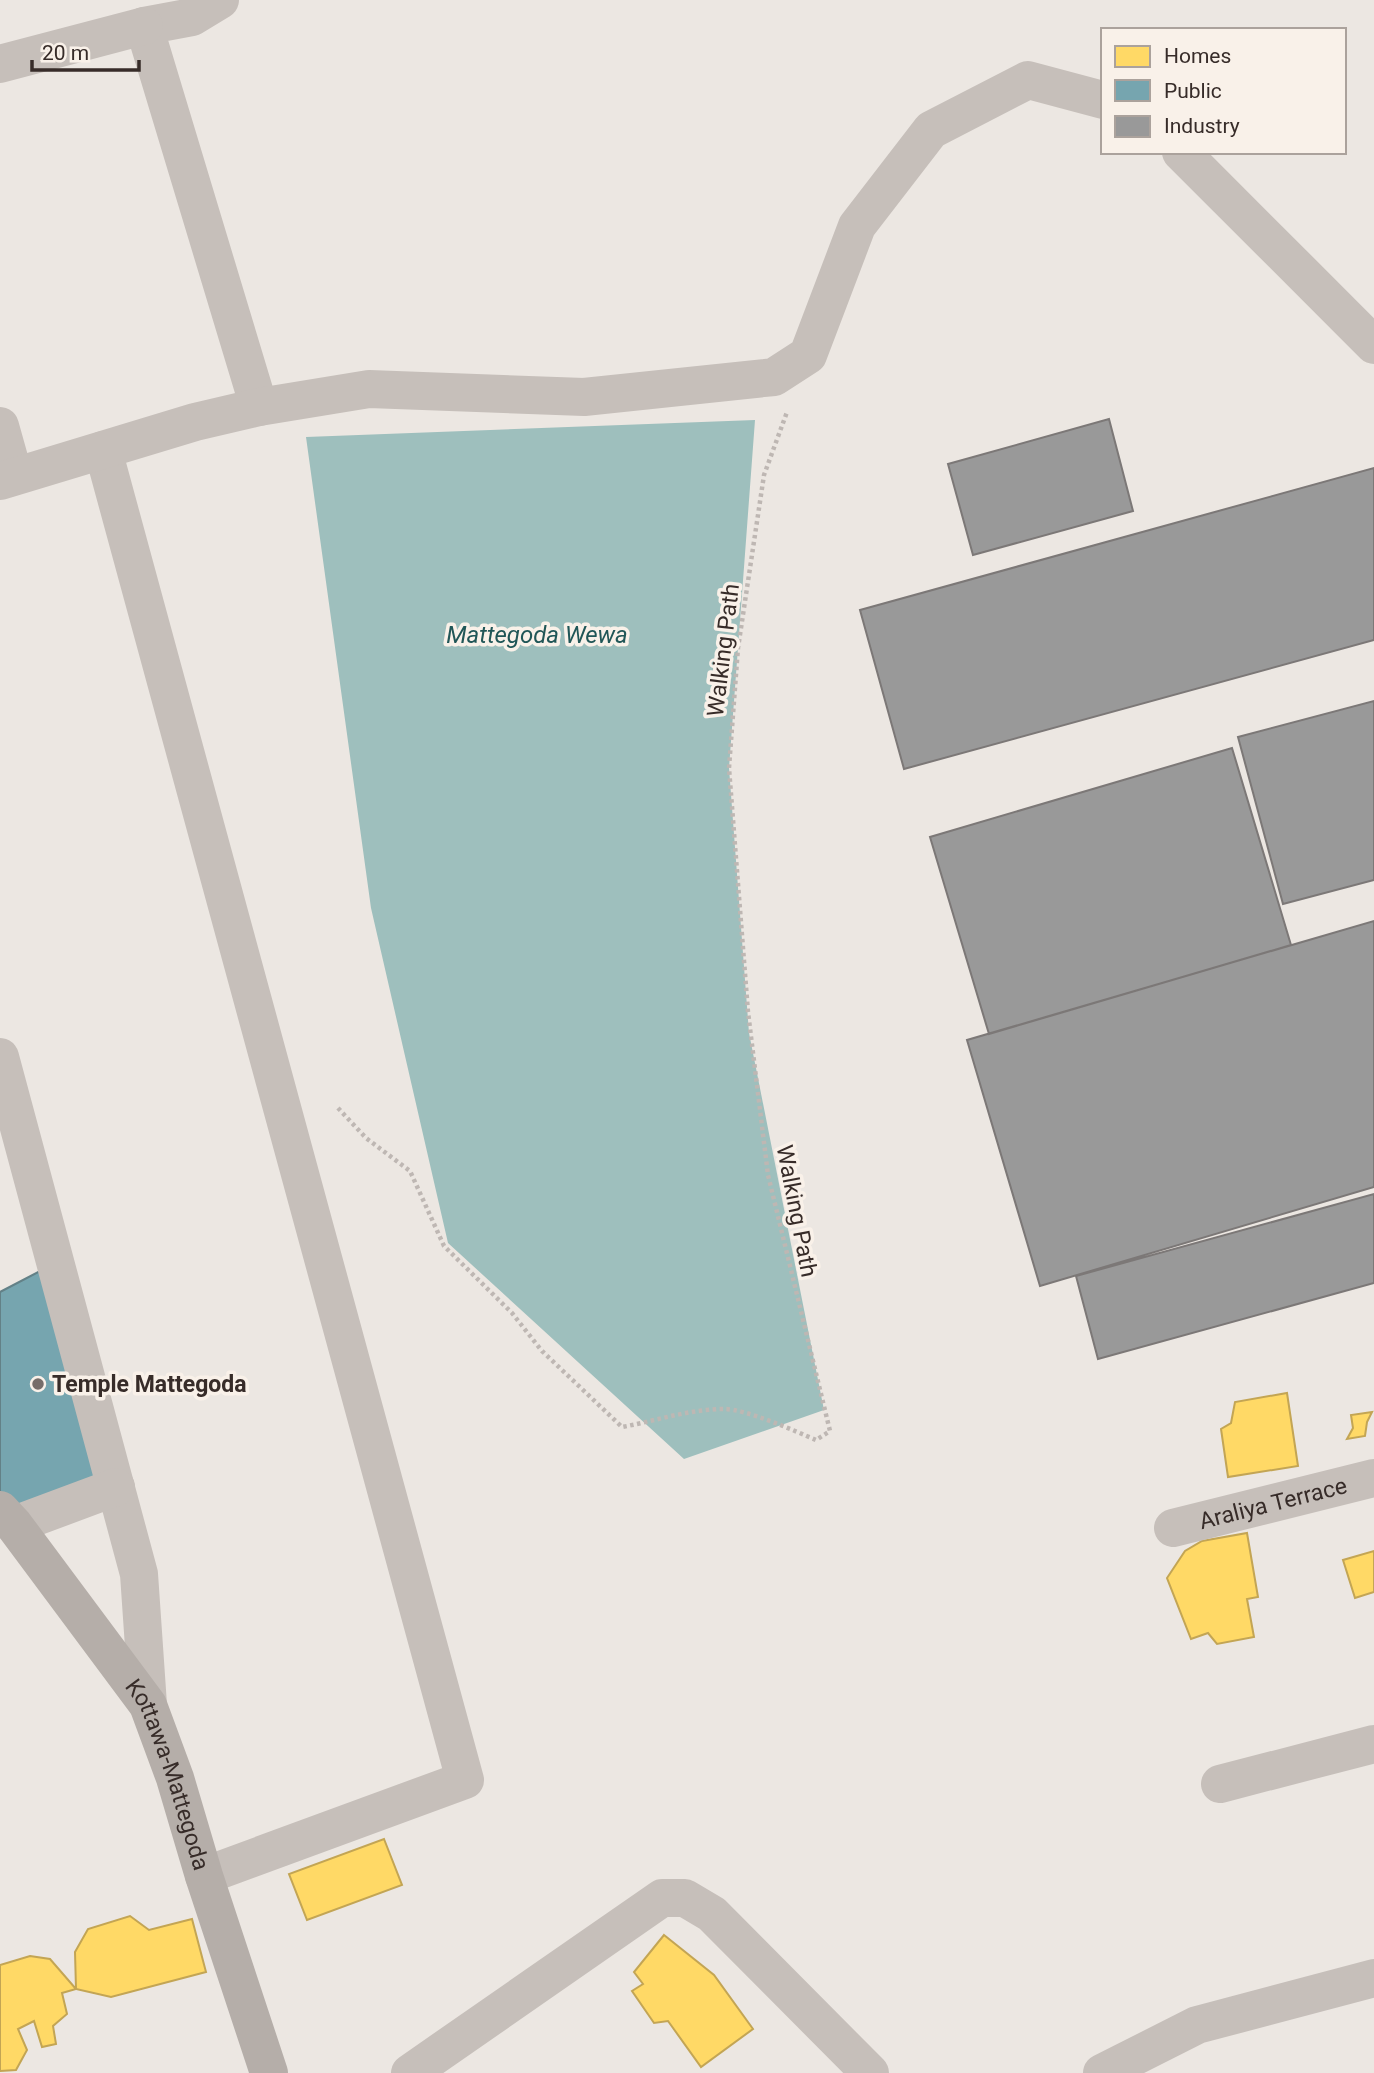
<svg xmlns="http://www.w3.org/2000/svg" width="1374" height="2073" font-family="Roboto,sans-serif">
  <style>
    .water { fill: #9ebfbd }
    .homes { fill: #ffd966; stroke: #c3a554; stroke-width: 2 }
    .public { fill: #76a5af; stroke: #638187; stroke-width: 2 }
    .industry { fill: #999; stroke: #7c7877; stroke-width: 2 }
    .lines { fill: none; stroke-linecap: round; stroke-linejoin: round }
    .path { stroke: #beb7b3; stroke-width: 4.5; stroke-dasharray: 3.5 3.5; stroke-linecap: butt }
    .minor { stroke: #c6bfba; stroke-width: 38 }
    .primary { stroke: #b5aea9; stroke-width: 38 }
    .poi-dot { fill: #766d6a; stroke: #f9f1e9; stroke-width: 2.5 }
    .labels { text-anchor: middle; stroke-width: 7; stroke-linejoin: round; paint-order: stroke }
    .street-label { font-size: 23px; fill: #372c29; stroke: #f9f1e9 }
    .poi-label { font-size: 23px; font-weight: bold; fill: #372c29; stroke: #f9f1e9; text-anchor: start }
    .water-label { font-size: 24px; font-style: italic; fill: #205657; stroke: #f9f1e9 }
  </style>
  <rect width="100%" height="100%" fill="#ece7e2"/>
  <path class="water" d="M755,420L729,768L749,1033L824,1410L684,1459L448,1243L371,908L306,437Z"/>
  <path class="homes" d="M1287,1393L1298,1466L1228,1477L1221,1429L1231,1423L1235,1402Z
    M1372,1412L1367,1422L1365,1436L1347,1439L1353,1428L1351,1415Z
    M43,1449L59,1457H88L96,1481L46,1499L29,1453Z
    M1247,1533L1258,1597L1247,1599L1254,1637L1217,1644L1208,1633L1191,1639L1167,1578L1185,1551L1202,1541Z
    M1374,1551V1592L1355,1598L1343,1560Z
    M384,1839L402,1885L307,1920L289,1874Z
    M130,1916L149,1930L192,1919L206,1972L111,1997L76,1989L75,1952L88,1929Z
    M664,1935L714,1975L753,2029L701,2067L668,2021L654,2023L632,1991L643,1984L634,1972Z
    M30,1956L50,1959L76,1989L62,1993L67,2014L53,2026L56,2044L42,2047L34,2021L18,2029L27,2050L16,2070L0,2071V1965Z"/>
  <path class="public" d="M42,1270L105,1477L15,1511L0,1495V1292Z"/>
  <path class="industry" d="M1109,419L1133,511L973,555L948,464Z
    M1374,468V640L904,769L860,610Z
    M1374,701V880L1283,904L1238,737Z
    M1232,748L1291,945L989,1034L930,837Z
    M1374,921V1187L1040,1286L967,1040Z
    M1374,1194V1283L1098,1359L1076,1276Z"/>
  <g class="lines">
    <path class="path" d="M338,1108L366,1138L410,1171L444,1246L512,1313L542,1351L622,1427C655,1421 690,1409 724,1409C746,1409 795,1431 816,1440L830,1431L768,1175L748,1012L729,768L738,648L764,475L787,412"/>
    <g class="minor">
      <path d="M220,0L192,17L144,26L259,407"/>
      <path d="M0,64L144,26"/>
      <path d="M1181,152L1374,345"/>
      <path d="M0,426L14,476"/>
      <path d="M103,450L465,1780L204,1876"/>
      <path d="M0,481L195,422L259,407L369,389L584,397L774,377L808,355L857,226L931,130L1028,80L1103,100"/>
      <path d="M0,1057L139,1574L148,1705"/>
      <path d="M14,1525L116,1487"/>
      <path id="s1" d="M1173,1528L1374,1478"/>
      <path d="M1220,1784L1374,1744"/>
      <path d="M410,2073L662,1898H685L712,1914L870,2073"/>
      <path d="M1102,2073L1197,2025L1374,1978"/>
    </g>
    <path class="primary" id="s2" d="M0,1510L14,1525L148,1705L175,1778L204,1876L269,2073"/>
  </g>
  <circle class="poi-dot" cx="38" cy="1384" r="7"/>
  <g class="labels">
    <g class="street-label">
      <text transform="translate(723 650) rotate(-83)" y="8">Walking Path</text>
      <text transform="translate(797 1211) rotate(79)" y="8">Walking Path</text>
      <text dy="8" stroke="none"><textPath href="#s1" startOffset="103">Araliya Terrace</textPath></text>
      <text dy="8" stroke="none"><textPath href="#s2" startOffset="317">Kottawa-Mattegoda</textPath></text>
    </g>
    <g class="poi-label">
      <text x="52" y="1392">Temple Mattegoda</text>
    </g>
    <g class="water-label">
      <text x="537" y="643">Mattegoda Wewa</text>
    </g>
  </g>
  <rect x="1101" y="28" width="245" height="126" fill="#f9f1e9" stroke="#aba29c" stroke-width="2"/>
  <rect x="1115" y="46" width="35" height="21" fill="#ffd966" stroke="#aba29c" stroke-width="2"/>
  <text x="1164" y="63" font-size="21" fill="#372c29">Homes</text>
  <rect x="1115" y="80" width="35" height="21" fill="#76a5af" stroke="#aba29c" stroke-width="2"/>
  <text x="1164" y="98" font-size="21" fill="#372c29">Public</text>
  <rect x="1115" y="116" width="35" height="21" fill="#999999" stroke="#aba29c" stroke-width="2"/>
  <text x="1164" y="133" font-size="21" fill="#372c29">Industry</text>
  <path d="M32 60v10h107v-10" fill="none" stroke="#372c29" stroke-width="3.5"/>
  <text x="42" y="60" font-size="21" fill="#372c29" stroke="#f9f1e9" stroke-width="5" paint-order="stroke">20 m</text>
</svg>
